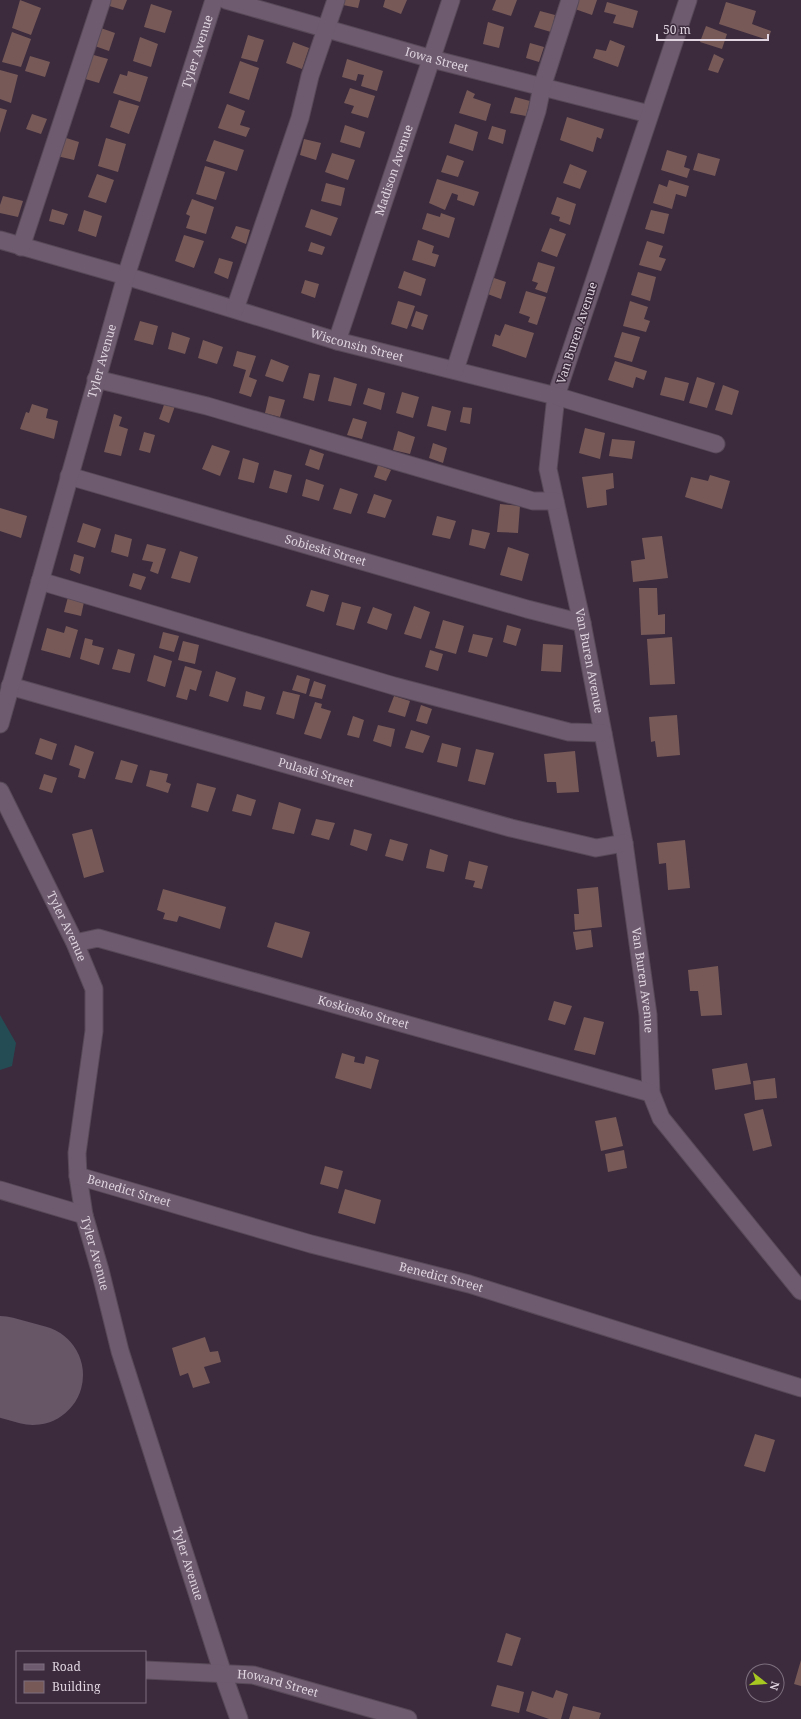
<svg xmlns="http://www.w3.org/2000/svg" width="801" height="1719" font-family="'Noto Serif',serif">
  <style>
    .water { fill: #234c55 }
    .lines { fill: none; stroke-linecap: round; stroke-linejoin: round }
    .runway { stroke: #665666; stroke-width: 100 }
    .building { fill: #775a58 }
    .minor-casing { stroke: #584958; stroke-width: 19 }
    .minor { stroke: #6e5b6f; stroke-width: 17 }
    .labels { text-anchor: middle; stroke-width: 3; stroke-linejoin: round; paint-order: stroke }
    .street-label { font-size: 12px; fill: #dfd4df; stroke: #3c2b3d }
  </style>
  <rect width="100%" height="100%" fill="#3c2b3d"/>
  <path class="water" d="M0,1015L16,1043L12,1066L0,1070Z"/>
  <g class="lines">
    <path class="runway" d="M0,1366L33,1375"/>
  </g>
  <path class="building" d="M20,0L41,8L31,35L12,28Z
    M107,0H127L123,10L106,5Z
    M344,0H360L358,8L343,5Z
    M385,0H407L401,14L383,7Z
    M496,0H517L511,16L492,10Z
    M578,0H597L592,15L575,9Z
    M607,2L638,11L633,28L613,23L616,15L604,12Z
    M726,2L756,11L752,24L771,31L768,40L719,24Z
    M151,4L172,11L165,33L144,27Z
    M540,11L555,15L551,32L534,27Z
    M488,22L504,27L499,48L483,44Z
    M706,26L727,34L722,49L700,42Z
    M98,27L115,33L109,51L92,45Z
    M12,32L31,39L21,67L2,62Z
    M248,35L264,40L257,62L241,58Z
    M140,37L158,44L151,67L133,61Z
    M610,40L625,46L618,67L593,58L596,49L606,51Z
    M293,42L309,48L302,69L286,63Z
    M530,43L544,47L539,62L526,58Z
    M90,54L108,59L99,83L82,78Z
    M714,54L724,59L718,73L708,70Z
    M30,56L50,62L45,77L25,71Z
    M347,59L383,71L377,91L361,86L364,75L358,74L356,81L342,77Z
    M240,61L259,68L249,100L229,93Z
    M0,70L18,75L11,103L0,99Z
    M128,71L148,77L140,102L113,93L120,74L127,76Z
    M350,88L375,96L368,118L351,113L354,106L344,103Z
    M467,90L475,94L473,98L491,104L486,121L459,113Z
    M515,97L530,101L526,116L510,113Z
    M119,100L139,106L129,134L110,127Z
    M227,104L245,111L240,125L250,128L246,137L218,128Z
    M0,108L7,110L0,133Z
    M32,114L47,119L41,134L26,129Z
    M567,117L604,129L601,139L597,137L593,152L560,140Z
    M455,124L478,132L473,151L449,143Z
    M345,125L365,132L360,148L340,142Z
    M492,126L506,130L503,144L488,139Z
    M63,137L79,142L74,160L57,156Z
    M106,138L126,144L118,172L98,166Z
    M304,139L321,143L316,160L300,155Z
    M214,140L244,150L237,171L206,161Z
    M667,150L687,156L684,167L690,169L687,178L661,170Z
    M332,153L355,160L348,180L325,172Z
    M698,153L720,159L715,176L693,170Z
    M447,155L464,161L458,177L441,172Z
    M570,164L587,171L580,189L563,183Z
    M205,166L225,172L216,200L196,194Z
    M97,174L114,180L106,203L88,197Z
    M437,179L479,192L474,206L457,200L458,195L452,193L445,210L429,203Z
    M669,180L689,186L686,197L676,194L672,209L653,203L659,184L667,187Z
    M326,183L345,188L341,206L321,201Z
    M3,196L23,201L18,217L0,213V205Z
    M557,197L576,204L570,225L559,221L560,217L551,214Z
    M192,199L214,207L206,234L186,228L190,216L186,214Z
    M52,209L68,214L64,225L49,221Z
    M311,209L338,218L331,236L305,227Z
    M84,210L102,216L96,237L78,231Z
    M651,210L669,214L664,234L645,229Z
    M427,213L440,217L441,213L455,218L449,238L422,229Z
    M236,226L250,230L246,244L231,238Z
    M550,228L566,234L557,257L541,251Z
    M184,235L204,241L194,268L175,261Z
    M418,240L434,246L432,253L439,255L435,267L412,260Z
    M647,241L663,246L659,257L666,259L661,271L639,265Z
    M311,242L325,247L322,255L308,251Z
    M219,258L233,262L228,279L214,273Z
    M538,262L555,267L547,293L535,289L538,283L532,281Z
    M404,271L426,279L421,296L398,288Z
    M638,272L656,277L650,301L631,295Z
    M491,277L506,282L501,299L485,293Z
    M305,280L319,284L315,298L301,293Z
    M526,291L546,297L537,325L528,322L530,317L519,313Z
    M398,301L415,306L407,329L391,324Z
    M630,301L648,307L644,319L650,321L646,332L623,326Z
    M416,311L428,315L423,330L411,326Z
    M140,321L158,326L153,345L134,340Z
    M505,324L534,333L526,358L492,346L495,334L500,336Z
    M172,332L190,338L185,354L168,349Z
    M622,332L640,337L632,362L614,357Z
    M203,340L223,347L217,364L198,358Z
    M237,351L256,356L249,377L257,380L251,397L239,393L246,370L233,366Z
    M271,359L289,366L283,382L265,376Z
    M615,361L647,371L644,380L636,377L633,388L608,380Z
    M309,373L320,375L314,401L303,398Z
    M334,377L357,384L351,406L328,401Z
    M665,377L689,383L684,401L660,395Z
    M697,377L715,383L707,408L689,403Z
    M723,385L739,391L732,415L715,410Z
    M368,388L385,393L381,410L363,404Z
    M402,392L419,397L413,418L396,413Z
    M269,396L285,400L280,417L265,413Z
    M165,402L175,406L169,423L159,419Z
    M32,404L48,409L46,418L58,421L54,439L20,429L26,412L29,413Z
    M432,406L451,411L446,431L427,426Z
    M463,407L472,408L470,424L460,422Z
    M114,414L122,417L119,426L128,429L121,456L104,452Z
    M353,418L367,422L362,439L347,435Z
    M585,428L605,433L600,459L579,453Z
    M398,431L415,437L410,454L393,450Z
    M144,432L155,435L150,453L139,450Z
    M612,439L635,441L632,459L609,456Z
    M433,443L447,448L443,463L429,458Z
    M212,445L230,451L220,476L202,469Z
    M310,449L324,454L319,470L305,465Z
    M243,458L259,463L254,483L238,479Z
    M378,465L391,470L386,481L374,477Z
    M274,470L292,475L287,493L269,488Z
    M613,473L614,488L606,490L607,505L587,508L582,477Z
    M710,475L730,481L722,509L685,497L691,477L708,481Z
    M306,479L324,485L319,501L302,496Z
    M340,488L358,494L351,514L333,509Z
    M374,494L392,500L385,518L367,513Z
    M500,504L520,506L518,533L497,532Z
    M0,508L27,516L21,538L0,531Z
    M437,516L456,521L450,539L432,535Z
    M83,523L101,529L95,548L77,542Z
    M472,529L490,533L485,549L469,545Z
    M115,534L132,539L128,557L111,552Z
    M662,536L668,578L633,582L631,561L645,559L642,538Z
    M147,544L166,549L158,574L150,571L153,562L142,560Z
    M508,547L529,554L522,581L500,575Z
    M180,551L198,557L190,583L171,578Z
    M74,554L84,557L80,574L70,570Z
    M133,573L146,577L141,590L129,586Z
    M639,588H657L658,615L665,614V634L641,635Z
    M311,590L329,595L324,612L306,606Z
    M68,597L84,602L81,616L64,612Z
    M342,602L361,607L354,630L336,625Z
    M414,606L430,612L421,639L404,634Z
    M373,607L392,614L387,630L367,623Z
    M443,620L464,626L456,654L435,648Z
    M507,625L521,629L516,646L503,642Z
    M66,626L78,630L70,658L41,650L47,628L64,633Z
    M163,632L179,636L174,652L159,648Z
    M473,634L493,638L487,657L468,652Z
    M672,637L675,684L650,685L647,639Z
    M85,638L93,640L92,645L104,648L99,665L80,659Z
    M183,641L199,645L195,664L178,660Z
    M543,644L563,645L561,672L541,671Z
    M118,649L135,654L130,673L112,669Z
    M430,650L443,654L438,671L425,667Z
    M154,655L172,661L165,687L147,681Z
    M185,666L202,671L196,691L190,689L187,700L176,697Z
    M216,671L236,678L228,702L209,696Z
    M297,675L310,679L306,694L292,690Z
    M314,681L326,685L322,699L309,696Z
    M246,691L265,697L261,710L243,706Z
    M283,691L300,695L294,719L276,714Z
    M394,696L410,701L405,717L388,712Z
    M315,702L322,704L321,708L331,711L321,739L304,734Z
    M421,705L432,709L427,724L416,721Z
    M677,715L680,755L657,757L655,741L651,742L649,717Z
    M353,716L364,720L359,738L347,735Z
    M378,725L395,729L391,747L373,741Z
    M411,730L430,736L423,753L405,748Z
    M40,738L57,744L52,760L35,754Z
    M442,743L461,748L457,767L437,762Z
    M75,745L94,752L85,779L78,777L80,769L69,765Z
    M476,749L494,753L485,785L468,781Z
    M575,751L579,792L557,793L556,782H547L544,754Z
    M121,760L138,765L132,783L115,779Z
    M150,770L168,774L166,782L171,784L168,793L146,786Z
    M44,774L57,778L52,793L39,789Z
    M197,783L216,788L208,812L191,807Z
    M237,794L256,800L251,816L232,811Z
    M279,802L301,809L294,834L272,829Z
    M316,819L335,823L329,840L311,835Z
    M92,829L104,872L84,878L72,834Z
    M354,829L372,834L367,851L350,845Z
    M390,839L408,844L403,861L385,856Z
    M685,840L690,888L668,890L666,863L659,864L657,843Z
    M430,849L448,855L444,872L426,868Z
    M469,861L488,866L482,889L473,887L475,881L465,879Z
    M598,887L602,927L575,930L574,914H579L577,889Z
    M163,889L226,907L220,929L179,916L177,922L163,919L165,913L157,910Z
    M275,922L310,932L302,958L267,947Z
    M591,930L593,947L576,950L573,932Z
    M718,966L722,1015L701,1016L698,991H690L688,970Z
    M554,1001L572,1006L565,1025L548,1020Z
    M584,1017L604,1022L595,1055L574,1050Z
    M342,1053L355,1057L354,1062L364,1064L366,1056L379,1060L371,1089L335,1078Z
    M747,1063L751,1084L715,1090L712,1069Z
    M775,1078L777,1098L755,1100L753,1081Z
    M763,1109L772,1146L753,1151L744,1114Z
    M616,1117L623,1146L601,1151L595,1121Z
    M624,1150L627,1168L608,1172L605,1154Z
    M325,1166L343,1171L338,1189L320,1184Z
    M345,1189L381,1200L375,1224L338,1213Z
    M205,1337L210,1352L218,1351L221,1362L204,1367L210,1383L193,1388L188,1373L180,1376L172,1348Z
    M755,1434L775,1440L765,1472L744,1466Z
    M506,1633L521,1638L512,1666L497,1662Z
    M801,1660V1686L794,1684Z
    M497,1685L524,1692L519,1713L491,1706Z
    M556,1690L568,1694L561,1719H549L526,1711L532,1691L553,1698Z
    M573,1706L601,1713L599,1719H569Z"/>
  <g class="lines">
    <g class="minor-casing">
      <g id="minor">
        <path id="s1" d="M226,0L432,59L649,114"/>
        <path id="s2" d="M688,0L556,396L548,469L582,623L624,843L648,1015L651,1093L661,1118L801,1291"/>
        <path id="s3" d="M0,240L126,276L337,341L556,396L716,444"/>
        <path d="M21,247L102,0"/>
        <path d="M235,309L300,118L310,76L336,0"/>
        <path id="s4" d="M337,341L451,0"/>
        <path d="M455,370L537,111L542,87L570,0"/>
        <path d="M96,379L207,406L533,501H555"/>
        <path id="s5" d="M69,476L527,609L582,623"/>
        <path d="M40,581L394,686L569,732L603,733"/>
        <path id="s6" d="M10,686L511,828L596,848L624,843"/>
        <path id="s7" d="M0,724L126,276L214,0"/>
        <path id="s8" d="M0,791L75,943L94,989V1031L77,1153L78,1176L84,1215L100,1270L120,1351L223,1674L239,1719"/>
        <path id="s9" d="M75,943L98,938L651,1093"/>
        <path id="s10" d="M78,1176L311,1244L469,1284L801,1388"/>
        <path d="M0,1190L84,1215"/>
        <path id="s11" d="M145,1670L253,1675L408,1719"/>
      </g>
    </g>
    <use href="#minor" class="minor"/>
  </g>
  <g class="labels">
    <g class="street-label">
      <text dy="4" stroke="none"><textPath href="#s7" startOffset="701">Tyler Avenue</textPath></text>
      <text dy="4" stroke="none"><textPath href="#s1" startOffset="219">Iowa Street</textPath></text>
      <text dy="4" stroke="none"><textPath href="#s4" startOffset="180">Madison Avenue</textPath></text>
      <text transform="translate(577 333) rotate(-72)" y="4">Van Buren Avenue</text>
      <text dy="4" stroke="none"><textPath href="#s3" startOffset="372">Wisconsin Street</textPath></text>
      <text dy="4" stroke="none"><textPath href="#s7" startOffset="377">Tyler Avenue</textPath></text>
      <text dy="4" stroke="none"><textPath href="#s5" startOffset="267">Sobieski Street</textPath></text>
      <text dy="4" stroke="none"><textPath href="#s2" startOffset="687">Van Buren Avenue</textPath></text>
      <text dy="4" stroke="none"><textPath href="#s6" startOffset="318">Pulaski Street</textPath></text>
      <text dy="4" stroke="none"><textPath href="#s8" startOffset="151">Tyler Avenue</textPath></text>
      <text dy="4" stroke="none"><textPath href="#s2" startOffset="1011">Van Buren Avenue</textPath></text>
      <text dy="4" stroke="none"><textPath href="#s9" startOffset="299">Koskiosko Street</textPath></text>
      <text dy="4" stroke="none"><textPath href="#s10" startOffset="53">Benedict Street</textPath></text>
      <text dy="4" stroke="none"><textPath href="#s8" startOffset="487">Tyler Avenue</textPath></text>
      <text dy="4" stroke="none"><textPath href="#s10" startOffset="377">Benedict Street</textPath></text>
      <text dy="4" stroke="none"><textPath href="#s8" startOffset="811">Tyler Avenue</textPath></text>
      <text dy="4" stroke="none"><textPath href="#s11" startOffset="134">Howard Street</textPath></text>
    </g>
  </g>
  <rect x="16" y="1651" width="130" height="52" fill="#3c2b3d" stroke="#7d6f7e"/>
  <rect x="24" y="1664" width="20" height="6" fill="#6e5b6f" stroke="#7d6f7e"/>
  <text x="52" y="1671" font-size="12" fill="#dfd4df">Road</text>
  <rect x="24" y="1681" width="20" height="12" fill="#775a58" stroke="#7d6f7e"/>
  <text x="52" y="1691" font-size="12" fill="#dfd4df">Building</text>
  <g transform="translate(765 1683) rotate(107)"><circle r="19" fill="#3c2b3d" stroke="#7d6f7e"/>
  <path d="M0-3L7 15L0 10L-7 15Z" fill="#a6c821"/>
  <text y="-6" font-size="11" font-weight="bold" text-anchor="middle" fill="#dfd4df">N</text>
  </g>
  <path d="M657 34v6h111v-6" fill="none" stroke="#dfd4df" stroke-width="2"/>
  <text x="663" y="34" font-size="12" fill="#dfd4df" stroke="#3c2b3d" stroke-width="3" paint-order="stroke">50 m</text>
</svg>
